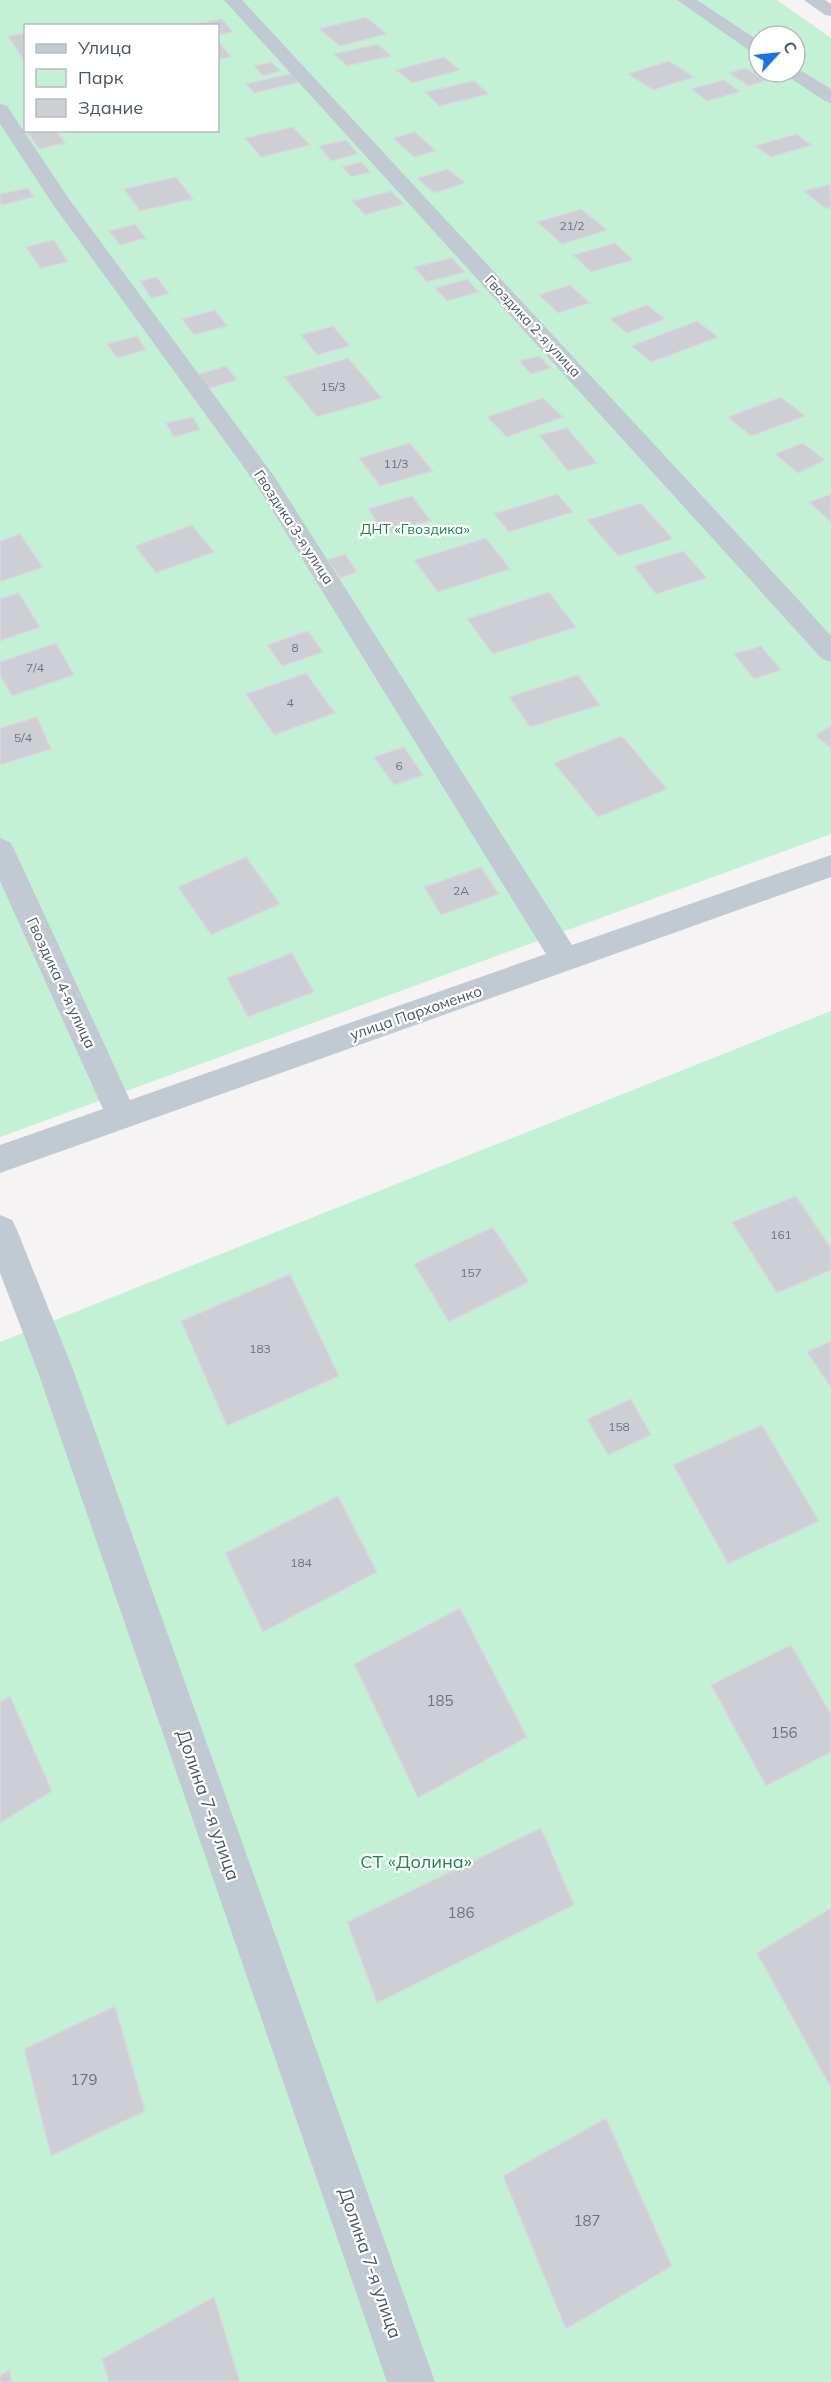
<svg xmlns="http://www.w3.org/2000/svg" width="831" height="2382" font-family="Mulish,sans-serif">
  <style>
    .green { fill: #c3f1d5; fill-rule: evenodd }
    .building { fill: #cdcfd5; stroke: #d7d9de; stroke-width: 1.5 }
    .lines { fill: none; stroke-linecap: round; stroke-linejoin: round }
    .minor { fill: #c1cad2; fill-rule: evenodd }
    .labels { text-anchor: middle; stroke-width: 4.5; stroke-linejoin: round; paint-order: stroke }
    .number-label { font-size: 12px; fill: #6b747e }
    .far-street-label { font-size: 14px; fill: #4a5661; stroke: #fff }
    .far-park-label { font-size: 14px; fill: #17864f; stroke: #fff }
    .street-label { font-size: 15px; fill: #4a5661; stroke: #fff }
    .near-number-label { font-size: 15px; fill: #6b747e }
    .near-street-label { font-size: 18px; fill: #4a5661; stroke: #fff }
    .near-park-label { font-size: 18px; fill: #17864f; stroke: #fff }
  </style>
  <rect width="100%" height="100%" fill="#f5f3f3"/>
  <path class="green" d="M0,0H777L831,38V834L0,1137ZM26,26H218V130H26ZM759,36H795V72H759Z
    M831,1011V2382H0V1342Z"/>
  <path class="building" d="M366,17L387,34L340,46L319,29Z
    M222,19L233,32L218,35V26H188Z
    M26,33V58L23,59L8,36Z
    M218,41L231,57L218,59Z
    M378,44L391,56L347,66L334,54Z
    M444,57L460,70L413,83L396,70Z
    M669,61L694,77L653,90L628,74Z
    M271,62L281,71L263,76L254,66Z
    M746,68L765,81L749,86L729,73Z
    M293,73L301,82L254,93L246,84Z
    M724,80L740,92L707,101L691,89Z
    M474,81L489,94L439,106L425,92Z
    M293,127L310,145L261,157L245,138Z
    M32,130H56L65,143L39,149L27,132Z
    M415,132L436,151L414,157L393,138Z
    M796,134L812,145L771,157L755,146Z
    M346,140L358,154L331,161L319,146Z
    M361,162L371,172L351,177L342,167Z
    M448,169L465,183L434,193L417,178Z
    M176,177L193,199L140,211L124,189Z
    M830,184L831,207L826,209L804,191Z
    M28,188L34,197L2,205L0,201V194Z
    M391,191L404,204L365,215L352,201Z
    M581,209L607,230L562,244L537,222Z
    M135,224L146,238L120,245L109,231Z
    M54,240L68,262L40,268L26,247Z
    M615,243L633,260L591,272L573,255Z
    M452,258L465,272L427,282L414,267Z
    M157,277L169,294L151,298L140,281Z
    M467,279L479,292L447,301L435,288Z
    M570,285L590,303L558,313L539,295Z
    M647,305L665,319L627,333L610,319Z
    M215,310L227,326L194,335L182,319Z
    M697,321L718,337L652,362L631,346Z
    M333,326L350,346L317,355L301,335Z
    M137,336L146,350L117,358L107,344Z
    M539,356L551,368L531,374L519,361Z
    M348,358L382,398L317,417L284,377Z
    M226,366L237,380L207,389L196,375Z
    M781,397L805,416L751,436L728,417Z
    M543,398L563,417L507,437L487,417Z
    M193,417L200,430L174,437L166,423Z
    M567,428L597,463L568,471L539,435Z
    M410,443L433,471L380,486L359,458Z
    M803,443L825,460L798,473L775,454Z
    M557,494L573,512L509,532L494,514Z
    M831,494V522L809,502Z
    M412,496L430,520L386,534L368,509Z
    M641,503L673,539L618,556L587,520Z
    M192,525L214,552L156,573L135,546Z
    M20,534L43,567L0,582V541Z
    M486,538L510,569L438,592L414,560Z
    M683,551L707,578L656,594L634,566Z
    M345,554L357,572L340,578L327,560Z
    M549,592L576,627L493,654L467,619Z
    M19,593L40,627L0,641V599Z
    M308,631L323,652L282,666L267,645Z
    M56,643L74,675L12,696L0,675V662Z
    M761,646L781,670L754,679L734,654Z
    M306,673L335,713L274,735L246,694Z
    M578,675L600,705L530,727L509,697Z
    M37,717L51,749L0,765V728Z
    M831,726V748L815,735Z
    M622,736L667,789L598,817L554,763Z
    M404,747L423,775L394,785L374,757Z
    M246,857L280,904L211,935L178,887Z
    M481,867L499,894L441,915L424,887Z
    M292,953L314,992L248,1017L227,978Z
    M796,1196L831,1248V1270L777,1293L732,1222Z
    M493,1227L529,1282L449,1322L414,1264Z
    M290,1274L339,1376L227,1426L181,1321Z
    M831,1341V1388L807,1352Z
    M631,1399L651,1435L608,1455L587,1419Z
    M762,1425L819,1521L728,1564L673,1465Z
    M338,1496L377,1572L263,1632L225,1553Z
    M460,1608L527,1737L418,1798L354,1664Z
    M791,1645L831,1714V1752L766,1786L711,1685Z
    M10,1696L52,1791L0,1823V1702Z
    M541,1828L574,1905L377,2003L347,1922Z
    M831,1908V2088L757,1953Z
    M115,2006L145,2111L51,2156L24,2049Z
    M606,2118L672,2266L566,2329L503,2176Z
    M214,2297L240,2382H109L102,2359Z
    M9,2370L12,2382H0V2376Z"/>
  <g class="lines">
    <path class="minor" d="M224,0H242L806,608L831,636V662L822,659Z
      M677,0H697L759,41V54L753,53Z
      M804,0H825L831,4V16L825,15Z
      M795,67L831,89V103L825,101L787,76L784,72H795Z
      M0,104L7,106L69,199L274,476L572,945L831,855V877L0,1173V1145L103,1109L0,881V838L10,842L14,849L130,1100L546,954L256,484L54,206L0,124Z
      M0,1215L12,1220L17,1230L74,1372L435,2382H387L38,1372L0,1273Z"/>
  </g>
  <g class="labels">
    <g class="number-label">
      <text x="572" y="230">21/2</text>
      <text x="333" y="391">15/3</text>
      <text x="396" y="468">11/3</text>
      <text x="295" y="652">8</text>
      <text x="35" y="672">7/4</text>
      <text x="290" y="707">4</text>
      <text x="23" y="742">5/4</text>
      <text x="399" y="770">6</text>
      <text x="461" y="895">2А</text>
      <text x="781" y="1239">161</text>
      <text x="471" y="1277">157</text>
      <text x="260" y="1353">183</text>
      <text x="619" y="1431">158</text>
      <text x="301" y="1567">184</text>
    </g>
    <g class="far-street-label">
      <text transform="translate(533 326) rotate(47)" y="5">Гвоздика 2-я улица</text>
      <text transform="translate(294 527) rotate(57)" y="5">Гвоздика 3-я улица</text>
    </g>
    <g class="far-park-label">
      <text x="415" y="534">ДНТ «Гвоздика»</text>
    </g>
    <g class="street-label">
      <text transform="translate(61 983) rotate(65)" y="5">Гвоздика 4-я улица</text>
      <text transform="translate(416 1013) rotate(-19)" y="5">улица Пархоменко</text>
    </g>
    <g class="near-number-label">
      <text x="440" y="1706">185</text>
      <text x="784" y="1738">156</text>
      <text x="461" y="1918">186</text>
      <text x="84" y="2085">179</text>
      <text x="587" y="2226">187</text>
    </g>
    <g class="near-street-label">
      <text transform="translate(208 1805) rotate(71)" y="6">Долина 7-я улица</text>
      <text transform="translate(370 2263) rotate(71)" y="6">Долина 7-я улица</text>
    </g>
    <g class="near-park-label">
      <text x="416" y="1868">СТ «Долина»</text>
    </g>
  </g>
  <rect x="24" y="24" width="195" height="108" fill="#ffffff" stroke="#b7bbc0" stroke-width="1.5"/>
  <rect x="36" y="44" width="30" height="9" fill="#c1cad2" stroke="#b7bbc0" stroke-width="1.5"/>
  <text x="78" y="54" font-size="18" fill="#4a5661">Улица</text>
  <rect x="36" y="69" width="30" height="18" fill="#c3f1d5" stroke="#b7bbc0" stroke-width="1.5"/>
  <text x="78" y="84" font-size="18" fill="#4a5661">Парк</text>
  <rect x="36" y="99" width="30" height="18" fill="#cdcfd5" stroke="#b7bbc0" stroke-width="1.5"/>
  <text x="78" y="114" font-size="18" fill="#4a5661">Здание</text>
  <g transform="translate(777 54) rotate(63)"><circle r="28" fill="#ffffff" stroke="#b7bbc0" stroke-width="1.5"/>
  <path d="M0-4.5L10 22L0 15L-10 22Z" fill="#1a73e8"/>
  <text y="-9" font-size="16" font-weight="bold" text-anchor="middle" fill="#4a5661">С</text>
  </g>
</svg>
